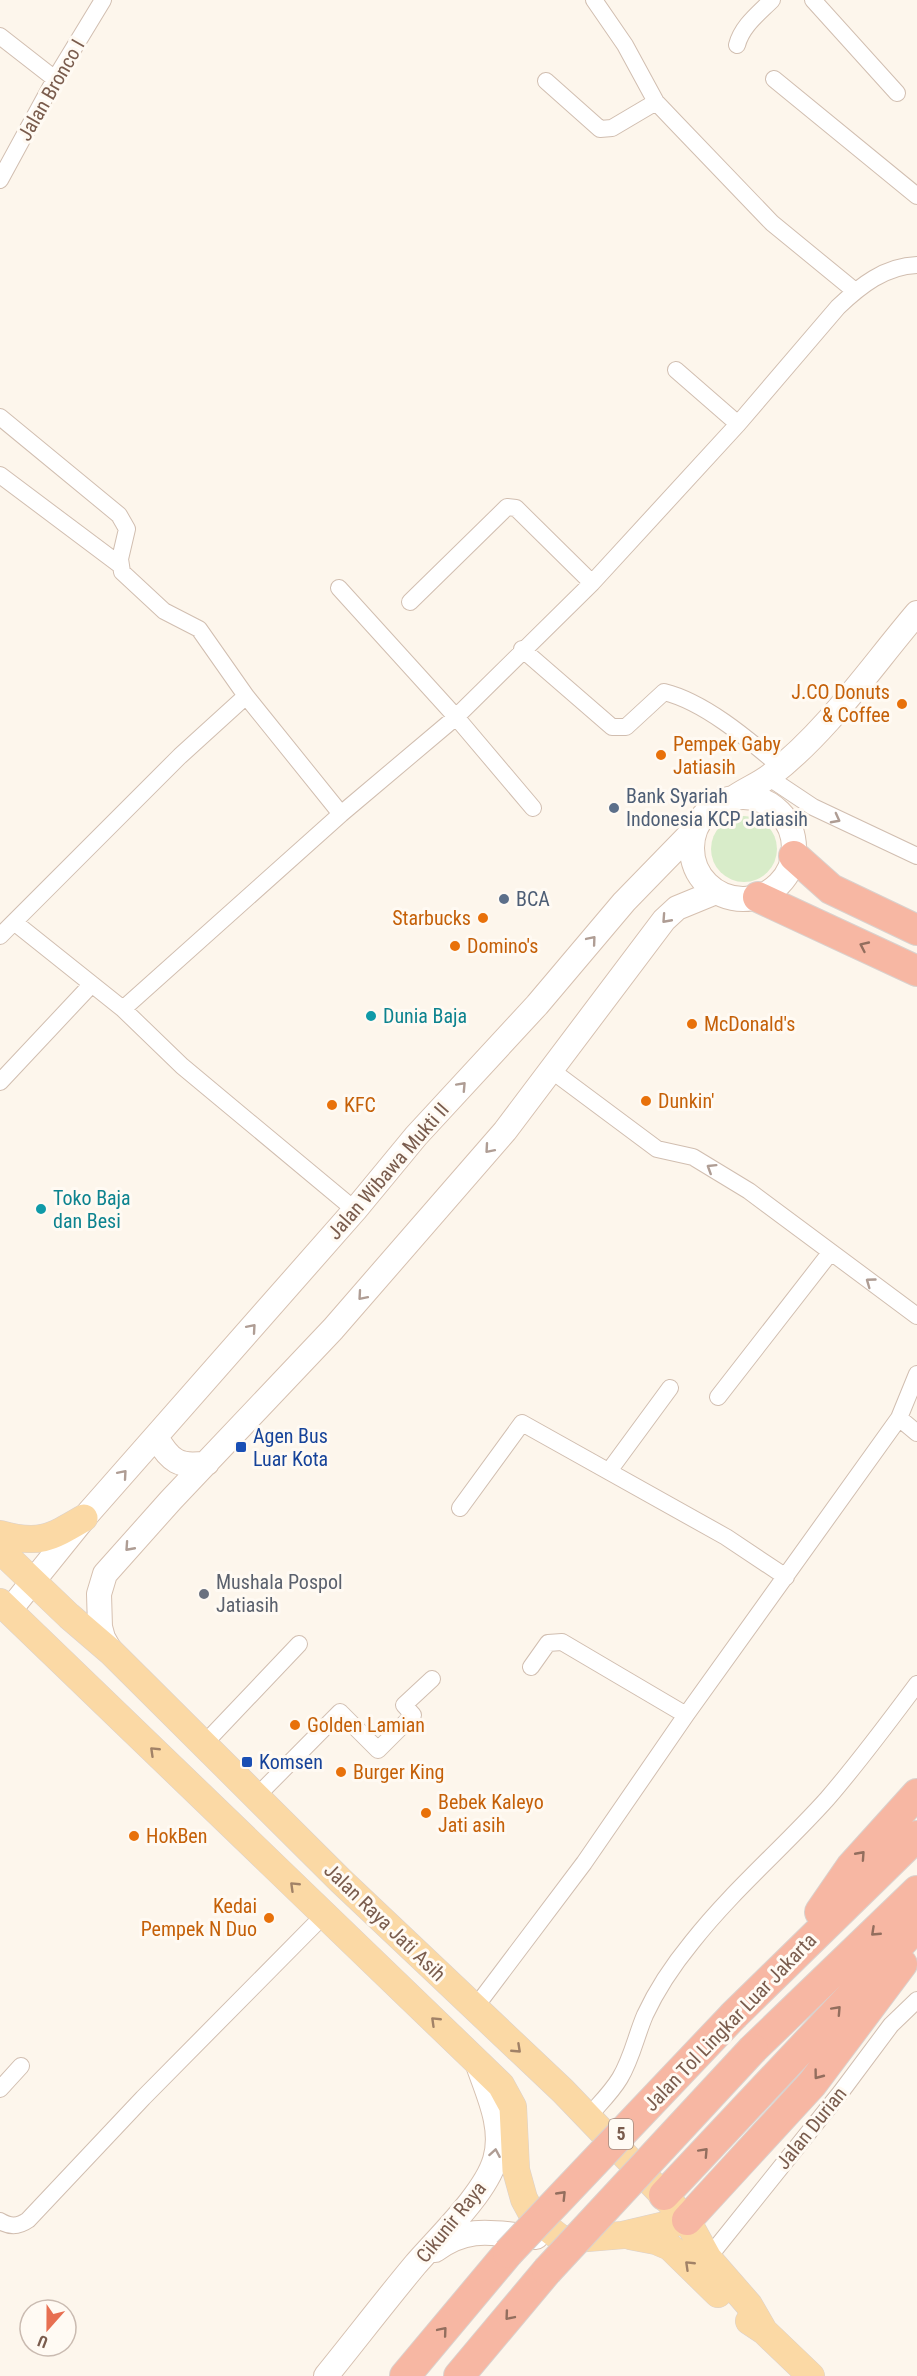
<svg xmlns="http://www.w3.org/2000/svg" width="917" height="2376" font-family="'Roboto Condensed',sans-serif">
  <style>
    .green { fill: #d8ecc9 }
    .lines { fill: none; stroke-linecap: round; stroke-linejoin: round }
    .street-casing { stroke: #d1beb0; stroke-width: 18 }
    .secondary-casing { stroke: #d6c0b0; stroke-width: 26 }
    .primary-casing { stroke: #dad1cd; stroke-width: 28 }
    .highway-casing { stroke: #dad1cd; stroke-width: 32 }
    .street { stroke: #fff; stroke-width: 16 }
    .secondary { stroke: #fff; stroke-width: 24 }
    .primary { stroke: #fbd9a5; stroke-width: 27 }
    .highway { stroke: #f7b7a3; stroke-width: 30 }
    .highway-bridge-casing { stroke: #dad1cd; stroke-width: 32; stroke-linecap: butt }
    .highway-bridge { stroke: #f7b7a3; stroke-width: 30 }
    .oneway { stroke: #af9d94 }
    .oneway2 { stroke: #936e5e }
    .oneway3 { stroke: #a18267 }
    .food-dot { fill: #e8710a; stroke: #fffaf3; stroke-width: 2 }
    .service-dot { fill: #5c6f8a; stroke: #fffaf3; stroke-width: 2 }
    .culture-dot { fill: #0f9aa8; stroke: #fffaf3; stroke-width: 2 }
    .transit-dot { fill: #1a4fb4; stroke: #fffaf3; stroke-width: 2 }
    .worship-dot { fill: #6b7280; stroke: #fffaf3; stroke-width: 2 }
    .labels { text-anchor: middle; stroke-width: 6; stroke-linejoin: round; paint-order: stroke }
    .shield { fill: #fffaf3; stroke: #a28b7f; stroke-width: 1.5 }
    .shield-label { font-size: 18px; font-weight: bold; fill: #7a5c4d }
    .street-label { font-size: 20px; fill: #7a5c4d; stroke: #fffaf3 }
    .food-label { font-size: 20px; fill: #c56008; stroke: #fffaf3; text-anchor: start }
    .service-label { font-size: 20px; fill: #4e5e75; stroke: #fffaf3; text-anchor: start }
    .culture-label { font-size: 20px; fill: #0d838f; stroke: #fffaf3; text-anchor: start }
    .transit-label { font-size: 20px; fill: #164399; stroke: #fffaf3; text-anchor: start }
    .worship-label { font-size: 20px; fill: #5b616d; stroke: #fffaf3; text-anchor: start }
  </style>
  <rect width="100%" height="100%" fill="#fdf6ec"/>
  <path class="green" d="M711 849a33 33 0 1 1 66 0a33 33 0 1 1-66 0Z"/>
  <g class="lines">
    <g class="street-casing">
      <path id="street" d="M594,0L625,45L656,102L676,123L772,223L855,291
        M813,0L897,93
        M0,36L55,79
        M737,45C742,26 758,14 772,0
        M774,79L917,196
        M546,81L600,129L612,128L656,102
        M0,180L55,79L103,0
        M676,370L738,424
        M0,417L119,515L127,529L120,559L122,572L164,611L199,629L246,696L341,814
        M0,475L120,565
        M339,588L456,717L533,808
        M410,602L507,507L516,508L592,583
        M522,649L612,727H626L664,692C705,702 749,740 781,767
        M768,777L813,807L917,856
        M14,922L123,1009L182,1066L355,1210
        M0,936L180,756L246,696
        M123,1009L341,814L456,717L592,583L738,424L838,307C860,286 885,266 917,265
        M551,1070L657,1149L693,1157L749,1191L917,1316
        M0,1082L91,985
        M718,1397L830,1253
        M899,1418L917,1433
        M609,1471L670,1388
        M460,1508L522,1423L726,1537L786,1577
        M531,1667L548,1643L562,1642L686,1715
        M203,1745L299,1644
        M256,1797L340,1712L378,1750L413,1715L404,1705L432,1679
        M474,2009L584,1863L686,1715L899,1418L917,1374
        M0,2089L21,2066
        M588,2117C599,2104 611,2093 620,2078C632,2058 636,2036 645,2015C657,1989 674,1964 692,1942C733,1890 783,1848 827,1799C859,1762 888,1723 917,1684
        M0,2221C10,2227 18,2227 28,2220L143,2098L324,1915
        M708,2258L841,2092L891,2025L917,2000"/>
    </g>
    <g class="secondary-casing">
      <path id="secondary" d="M692 848a51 51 0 1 1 102 0a51 51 0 1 1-102 0Z
        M732,799C744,790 760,784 771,775C828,731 871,667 917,613
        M156,1437C170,1461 179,1468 207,1463
        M9,1611L84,1518L355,1210L416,1136L537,1005L624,902L696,828
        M111,1652L103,1638L100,1627L99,1594L105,1574L171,1500L333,1329L505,1131L664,920L677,908L716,892
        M435,2250C470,2224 496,2234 536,2237
        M326,2376C356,2339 385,2301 415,2265C439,2237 485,2194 495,2160C505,2127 487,2092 477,2062"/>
    </g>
    <g class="primary-casing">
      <path id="primary" d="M0,1534C39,1545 50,1538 84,1518
        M0,1550L69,1616L111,1652L341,1881L563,2091L687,2220L708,2258L749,2305L764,2331
        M0,1602L501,2085L513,2107L516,2170L524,2199L531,2212L541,2223L563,2240L623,2235L687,2220
        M630,2236L656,2241L670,2247L718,2294
        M749,2321L764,2331L811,2376"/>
    </g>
    <g class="highway-casing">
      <path id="highway" d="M794,856L831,889L917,930
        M758,897L917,971
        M820,1912L851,1867L917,1794
        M734,2015L917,1836
        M753,2049L917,1891
        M664,2195L917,1926
        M687,2220L812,2084L902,1964
        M405,2376L508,2253
        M459,2376L547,2271"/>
    </g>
    <use href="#street" class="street"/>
    <use href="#secondary" class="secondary"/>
    <use href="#primary" class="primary"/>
    <use href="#highway" class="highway"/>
    <g class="highway-bridge-casing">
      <path id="highway-bridge" d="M508,2253L734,2015
        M547,2271L753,2049"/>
    </g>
    <use href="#highway-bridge" class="highway-bridge"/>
  </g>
  <defs><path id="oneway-chevron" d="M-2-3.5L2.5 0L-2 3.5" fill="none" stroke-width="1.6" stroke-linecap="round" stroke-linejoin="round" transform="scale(1.5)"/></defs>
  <g class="oneway">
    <use href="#oneway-chevron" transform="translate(836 819) rotate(28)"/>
    <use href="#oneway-chevron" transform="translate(666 919) rotate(132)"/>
    <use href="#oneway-chevron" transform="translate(592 940) rotate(-50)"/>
    <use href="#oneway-chevron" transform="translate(462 1086) rotate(-47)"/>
    <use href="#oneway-chevron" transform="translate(489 1149) rotate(131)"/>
    <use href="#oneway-chevron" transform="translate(711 1168) rotate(-148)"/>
    <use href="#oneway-chevron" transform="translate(870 1282) rotate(-144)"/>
    <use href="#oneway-chevron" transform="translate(362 1296) rotate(131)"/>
    <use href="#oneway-chevron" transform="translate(252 1328) rotate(-49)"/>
    <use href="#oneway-chevron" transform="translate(123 1474) rotate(-49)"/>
    <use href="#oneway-chevron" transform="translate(129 1547) rotate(132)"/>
    <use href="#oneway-chevron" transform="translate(495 2153) rotate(-80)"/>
  </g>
  <g class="oneway2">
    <use href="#oneway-chevron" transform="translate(864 946) rotate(-155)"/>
    <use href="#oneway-chevron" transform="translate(861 1855) rotate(-48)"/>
    <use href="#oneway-chevron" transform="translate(875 1932) rotate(137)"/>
    <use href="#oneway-chevron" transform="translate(837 2010) rotate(-47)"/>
    <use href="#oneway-chevron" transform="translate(818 2075) rotate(127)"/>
    <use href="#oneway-chevron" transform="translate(704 2152) rotate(-47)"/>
    <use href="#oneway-chevron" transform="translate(562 2195) rotate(-46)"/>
    <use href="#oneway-chevron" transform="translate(509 2316) rotate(130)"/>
    <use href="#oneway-chevron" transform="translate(443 2331) rotate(-50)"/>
  </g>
  <g class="oneway3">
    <use href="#oneway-chevron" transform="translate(154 1751) rotate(-136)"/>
    <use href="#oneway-chevron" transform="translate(294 1886) rotate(-136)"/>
    <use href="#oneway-chevron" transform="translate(435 2021) rotate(-136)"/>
    <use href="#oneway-chevron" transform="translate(517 2049) rotate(43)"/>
    <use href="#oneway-chevron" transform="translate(689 2265) rotate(-136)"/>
  </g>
  <g class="food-dot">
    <circle cx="902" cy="704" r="6"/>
    <circle cx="661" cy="755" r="6"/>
    <circle cx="483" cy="918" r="6"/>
    <circle cx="455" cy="946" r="6"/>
    <circle cx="692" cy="1024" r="6"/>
    <circle cx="646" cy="1101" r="6"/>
    <circle cx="332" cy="1105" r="6"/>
    <circle cx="295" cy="1725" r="6"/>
    <circle cx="341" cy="1772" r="6"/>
    <circle cx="426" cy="1813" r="6"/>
    <circle cx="134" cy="1836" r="6"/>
    <circle cx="269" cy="1918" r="6"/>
  </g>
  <g class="service-dot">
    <circle cx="614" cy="808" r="6"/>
    <circle cx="504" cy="899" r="6"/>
  </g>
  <g class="culture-dot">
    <circle cx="371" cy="1016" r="6"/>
    <circle cx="41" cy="1209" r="6"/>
  </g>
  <g class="transit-dot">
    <rect x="235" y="1441" width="12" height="12" rx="3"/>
    <rect x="241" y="1756" width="12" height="12" rx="3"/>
  </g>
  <circle class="worship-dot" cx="204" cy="1594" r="6"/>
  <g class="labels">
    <rect class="shield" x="609" y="2119" width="24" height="30" rx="4.5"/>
    <g class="shield-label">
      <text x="621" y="2140">5</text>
    </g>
    <g class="street-label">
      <text transform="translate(51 90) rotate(-60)" y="7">Jalan Bronco I</text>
      <text transform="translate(388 1171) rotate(-49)" y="7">Jalan Wibawa Mukti II</text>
      <text transform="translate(385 1922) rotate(44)" y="7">Jalan Raya Jati Asih</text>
      <text transform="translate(730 2022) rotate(-46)" y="7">Jalan Tol Lingkar Luar Jakarta</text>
      <text transform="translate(811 2128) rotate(-51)" y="7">Jalan Durian</text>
      <text transform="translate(451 2222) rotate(-51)" y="7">Cikunir Raya</text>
    </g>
    <g class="food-label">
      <text x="890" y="699" text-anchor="end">J.CO Donuts<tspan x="890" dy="23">&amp; Coffee</tspan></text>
      <text x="673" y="751">Pempek Gaby<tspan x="673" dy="23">Jatiasih</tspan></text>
      <text x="471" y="925" text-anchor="end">Starbucks</text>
      <text x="467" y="953">Domino's</text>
      <text x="704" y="1031">McDonald's</text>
      <text x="658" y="1108">Dunkin'</text>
      <text x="344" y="1112">KFC</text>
      <text x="307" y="1732">Golden Lamian</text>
      <text x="353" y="1779">Burger King</text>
      <text x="438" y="1809">Bebek Kaleyo<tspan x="438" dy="23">Jati asih</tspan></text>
      <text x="146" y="1843">HokBen</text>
      <text x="257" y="1913" text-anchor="end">Kedai<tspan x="257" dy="23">Pempek N Duo</tspan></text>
    </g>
    <g class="service-label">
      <text x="626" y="803">Bank Syariah<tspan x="626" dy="23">Indonesia KCP Jatiasih</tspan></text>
      <text x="516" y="906">BCA</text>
    </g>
    <g class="culture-label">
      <text x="383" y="1023">Dunia Baja</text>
      <text x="53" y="1205">Toko Baja<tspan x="53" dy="23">dan Besi</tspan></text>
    </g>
    <g class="transit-label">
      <text x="253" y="1443">Agen Bus<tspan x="253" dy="23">Luar Kota</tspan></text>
      <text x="259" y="1769">Komsen</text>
    </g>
    <g class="worship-label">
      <text x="216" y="1589">Mushala Pospol<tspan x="216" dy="23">Jatiasih</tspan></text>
    </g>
  </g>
  <g transform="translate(48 2328) rotate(201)"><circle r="28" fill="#fffaf3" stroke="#cabbb1" stroke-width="1.5"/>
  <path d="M0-4.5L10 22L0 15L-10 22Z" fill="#e76f51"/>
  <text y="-9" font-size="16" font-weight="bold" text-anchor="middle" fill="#7a5c4d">U</text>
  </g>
</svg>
